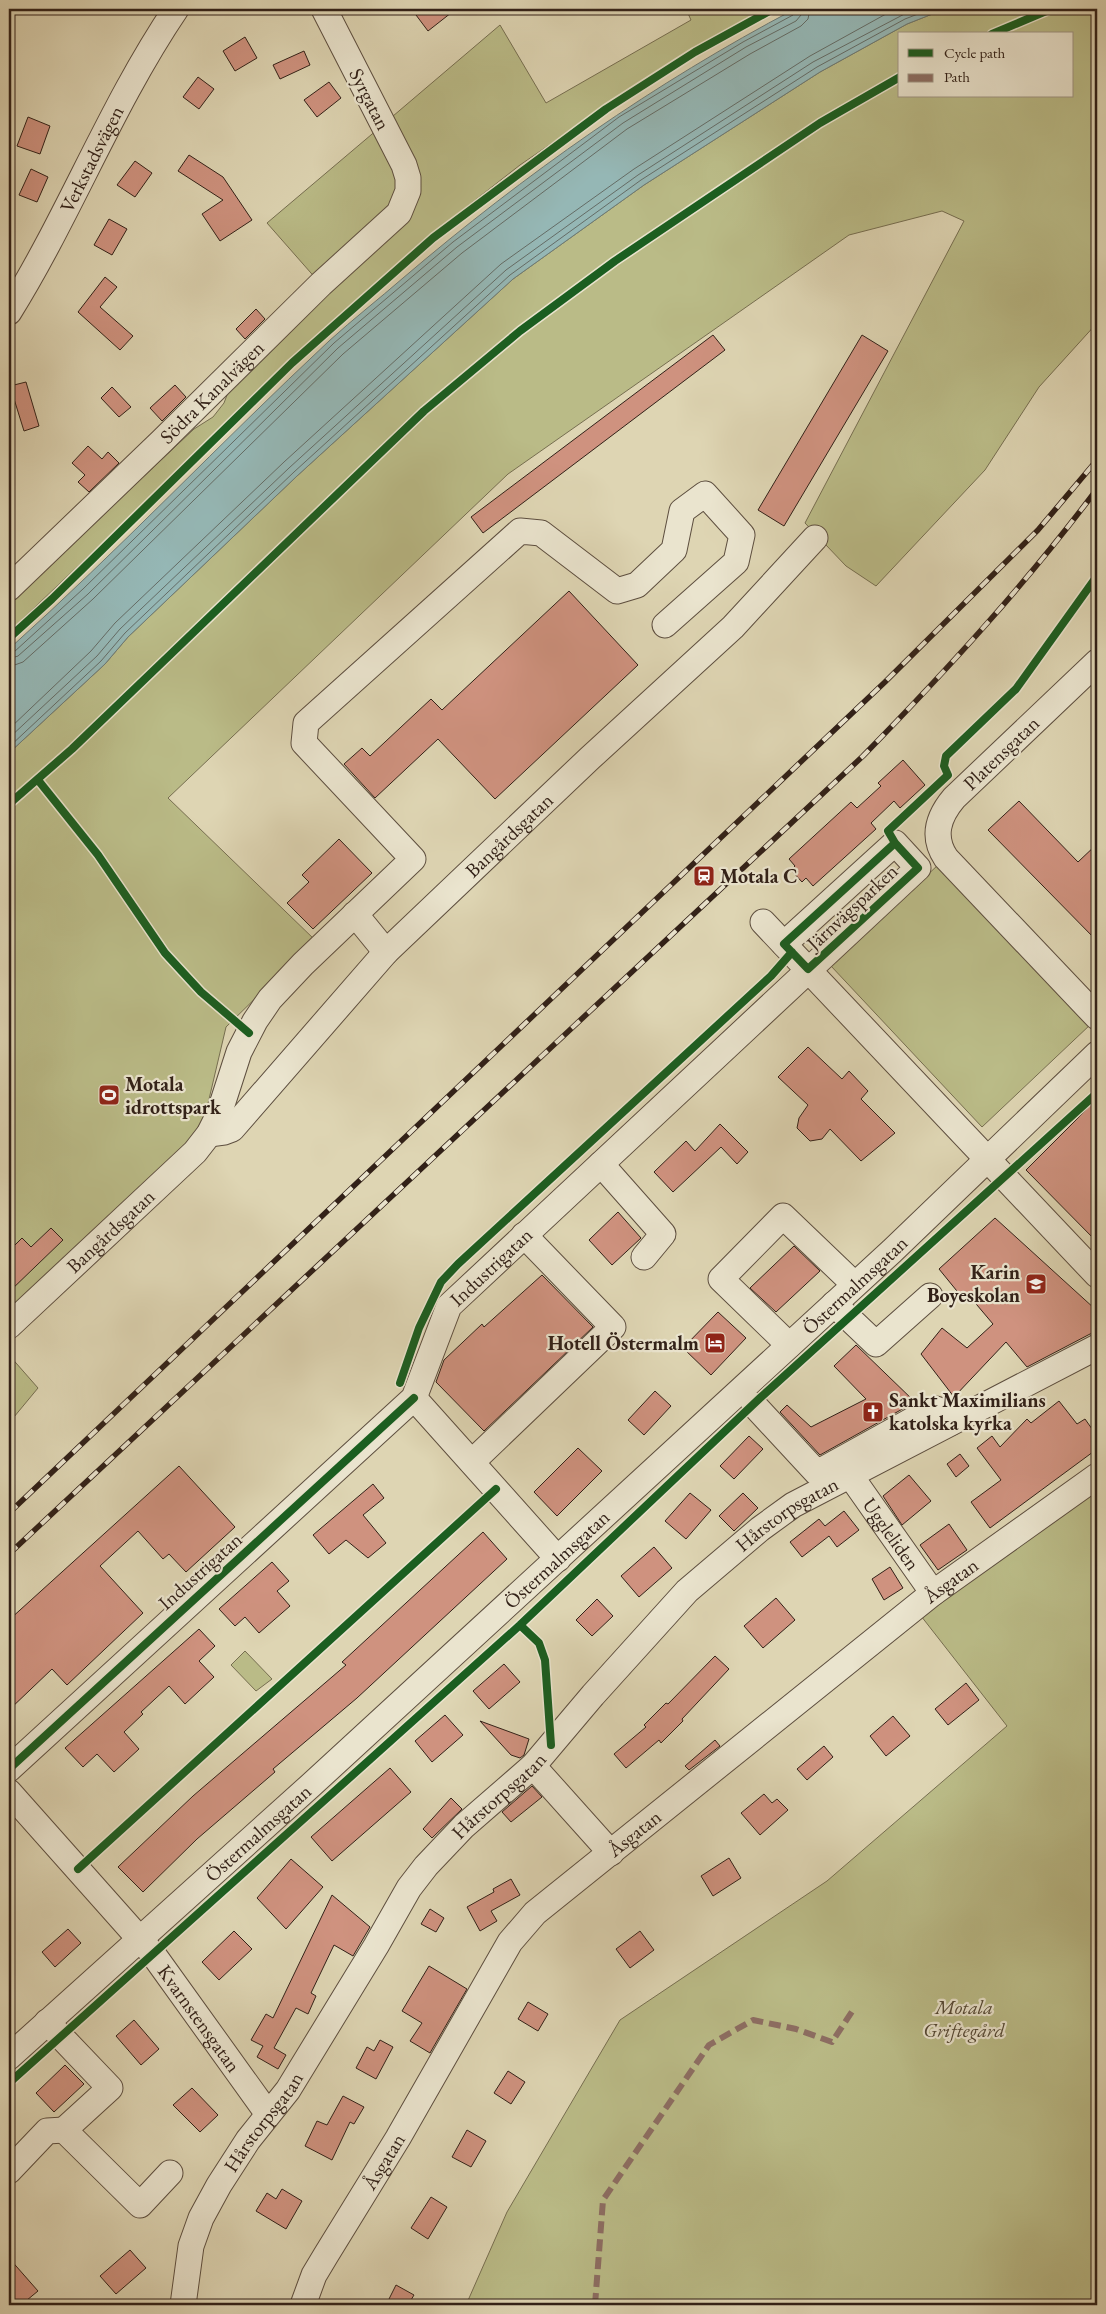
<svg xmlns="http://www.w3.org/2000/svg" width="1106" height="2314" font-family="'EB Garamond',serif">
  <style>
    .green { fill: #babb87; stroke: #766e50; fill-rule: evenodd }
    .water { fill: #95b7b5; stroke: #6d7b76 }
    .lines { fill: none; stroke-linecap: round; stroke-linejoin: round }
    .shore { stroke: #646c66; stroke-width: 1 }
    .building { fill: #cf927f; stroke: #322118 }
    .minor-casing { stroke: #5d4e3f; stroke-width: 27 }
    .minor { stroke: #eae4ce; stroke-width: 25 }
    .rail-casing { stroke: #322118; stroke-width: 5.5 }
    .rail { stroke: #eae4ce; stroke-width: 4; stroke-dasharray: 11; stroke-linecap: butt }
    .quiet { stroke: #8d6e63; stroke-width: 6; stroke-dasharray: 12 6; stroke-linecap: butt }
    .cycleway-casing { stroke: #eae4ce; stroke-width: 11 }
    .cycleway { stroke: #1b5e20; stroke-width: 8 }
    .labels { text-anchor: middle; stroke-width: 4.5; stroke-linejoin: round; paint-order: stroke }
    .street-label { font-size: 20px; fill: #322118; stroke: #eae4ce }
    .poi-label { font-size: 20px; font-weight: bold; fill: #322118; stroke: #eae4ce; text-anchor: start }
    .park-label { font-size: 20px; font-style: italic; fill: #544834; stroke: #eae4ce }
  </style>
  <rect width="100%" height="100%" fill="#ded5b3"/>
  <filter id="stains"><feTurbulence type="fractalNoise" baseFrequency=".004" numOctaves="4"/><feColorMatrix values="0 0 0 0 .2 0 0 0 0 .09 0 0 0 0 .02 0 0 0 .5 -.17"/></filter>
  <radialGradient id="worn" r=".72"><stop offset=".6" stop-color="#630" stop-opacity="0"/><stop offset="1" stop-color="#630" stop-opacity=".3"/></radialGradient>
  <path class="green" d="M686,9H764L707,41L606,106L520,165L428,237L263,385L125,521L9,632V591L111,507L194,429L213,417L224,403L233,379L408,208L386,122L500,25L546,103L691,20Z
    M945,9H1097V323L1039,387L985,470L876,586L846,566L805,523L964,221L942,211L849,235L508,474L168,798L315,940L226,1027L194,1163L9,1324V753L105,664L128,637L297,476L513,279L644,185L820,72L907,24ZM900,34H1072V96H900Z
    M378,129L399,170L398,207L318,281L267,223Z
    M939,864L1091,1024L982,1127L831,966Z
    M9,1355L38,1388L9,1423Z
    M1097,1475V2305H466L507,2212L620,2020L827,1881L1007,1726L914,1607Z
    M245,1651L272,1679L256,1691L231,1665Z"/>
  <path class="water" d="M795,9H945L907,24L820,72L644,185L513,279L297,476L128,637L105,664L9,753V649C119,550 221,442 329,341C353,319 379,299 403,278C525,174 654,83 795,9Z"/>
  <g class="lines">
    <path class="shore" d="M9,653L14,652L83,589L334,343L453,242L619,117L743,42L793,15L796,9
      M9,659L18,656L88,594L338,348L457,247L623,123L746,47L796,21L801,15L802,9
      M9,667L23,662L93,599L343,354L462,253L627,129L750,54L801,26L808,19L810,9
      M9,729L91,651L115,623L284,462L501,264L634,169L810,56L895,9
      M9,738L97,656L120,629L289,468L506,270L638,175L813,62L914,9
      M9,747L101,661L125,633L294,472L510,275L641,180L817,67L905,19L931,9"/>
  </g>
  <path class="building" d="M425,9H456L428,31L416,15Z
    M245,37L257,58L235,71L223,51Z
    M304,51L310,65L280,79L273,65Z
    M198,77L214,89L199,109L183,97Z
    M329,82L341,98L317,117L304,100Z
    M28,117L50,126L40,154L17,146Z
    M189,155L223,177L252,220L220,241L202,214L223,200L178,171Z
    M135,161L152,173L135,197L117,185Z
    M31,169L48,177L37,202L19,195Z
    M109,219L127,229L112,255L94,245Z
    M105,277L117,287L100,307L133,336L120,350L78,312Z
    M256,309L265,319L245,339L236,329Z
    M713,335L725,350L483,533L471,517Z
    M862,335L888,351L784,526L758,510Z
    M26,382L39,426L24,431L10,386Z
    M175,385L186,397L162,421L150,408Z
    M112,387L131,407L119,417L101,398Z
    M88,446L102,459L108,452L119,463L89,492L78,482L85,475L72,463Z
    M569,591L638,665L495,799L438,739L375,798L344,764L362,748L370,756L431,699L442,710Z
    M903,760L925,785L900,808L894,801L871,823L876,829L813,886L806,878L802,882L791,870L795,866L789,859L851,802L857,808L881,786L878,783Z
    M1019,801L1078,862L1097,844V941L988,830Z
    M339,839L372,873L313,929L287,903L309,882L302,875Z
    M808,1047L842,1079L849,1071L868,1091L861,1099L895,1133L861,1161L830,1129L822,1139L810,1141L797,1128L799,1118L808,1105L778,1077Z
    M1097,1099V1242L1026,1170Z
    M720,1124L748,1152L737,1164L721,1147L673,1192L654,1172L686,1141L695,1151Z
    M618,1212L641,1238L612,1265L589,1240Z
    M995,1218L1095,1309L1097,1312V1333L1090,1334L1027,1367L1006,1342L954,1397L921,1354L942,1328L967,1348L993,1324L966,1292L961,1296L939,1269Z
    M51,1228L63,1240L9,1292V1251L22,1238L31,1247Z
    M794,1246L820,1271L776,1312L750,1288Z
    M542,1275L593,1327L484,1431L436,1382L444,1360L482,1324L484,1327Z
    M718,1312L746,1338L711,1375L683,1348Z
    M856,1345L915,1402L820,1455L780,1412L787,1405L811,1427L866,1399L834,1366Z
    M655,1391L671,1406L644,1435L628,1420Z
    M1059,1401L1077,1424L1085,1419L1097,1436V1449L990,1528L971,1502L1001,1480L977,1448L992,1436L1000,1447L1027,1419L1031,1423Z
    M749,1436L763,1449L734,1479L720,1466Z
    M578,1448L602,1471L557,1516L534,1492Z
    M960,1454L969,1466L956,1477L947,1464Z
    M179,1466L235,1527L186,1572L169,1554L163,1559L138,1531L100,1566L143,1613L67,1685L52,1669L9,1710V1620Z
    M909,1475L931,1501L902,1525L883,1496Z
    M373,1484L384,1498L363,1515L386,1543L368,1558L346,1540L329,1554L313,1535Z
    M690,1493L711,1510L686,1539L665,1521Z
    M743,1493L758,1508L734,1531L719,1516Z
    M844,1511L859,1530L837,1547L829,1536L802,1557L790,1542L819,1519L825,1526Z
    M949,1524L967,1550L938,1570L920,1545Z
    M483,1532L507,1559L357,1698L273,1769L275,1772L197,1839L143,1892L118,1867L193,1796L346,1665L342,1662Z
    M654,1547L672,1568L639,1597L621,1576Z
    M272,1562L289,1581L277,1591L290,1606L259,1633L245,1617L235,1626L219,1609Z
    M890,1567L903,1588L884,1600L872,1579Z
    M776,1598L795,1620L763,1648L744,1626Z
    M597,1599L613,1616L592,1636L576,1620Z
    M199,1629L215,1646L199,1661L214,1677L185,1704L169,1686L141,1712L143,1714L124,1732L139,1749L114,1772L97,1754L83,1767L65,1748Z
    M715,1656L729,1669L682,1719L683,1721L661,1743L659,1740L626,1768L614,1754L646,1727L644,1725L666,1703L668,1704Z
    M504,1664L520,1682L489,1709L473,1691Z
    M966,1683L979,1700L948,1725L935,1709Z
    M445,1715L463,1735L432,1762L415,1741Z
    M893,1716L910,1736L886,1756L870,1736Z
    M480,1721L529,1739L524,1755L520,1758L511,1755Z
    M715,1740L720,1746L689,1770L685,1766Z
    M824,1746L833,1757L807,1780L797,1769Z
    M390,1768L411,1792L332,1861L311,1837Z
    M532,1786L542,1797L511,1822L502,1812Z
    M764,1794L772,1803L777,1799L788,1810L760,1835L741,1813Z
    M451,1798L462,1809L432,1838L423,1829Z
    M729,1858L741,1878L713,1896L701,1876Z
    M291,1859L323,1887L286,1929L257,1898Z
    M511,1879L520,1895L491,1911L497,1921L480,1931L467,1907L494,1892L493,1889Z
    M332,1895L370,1927L353,1956L334,1945L311,1993L316,1996L308,2014L296,2008L274,2048L286,2055L278,2069L257,2057L263,2046L251,2040L266,2014L273,2018Z
    M430,1909L444,1918L436,1932L421,1924Z
    M68,1929L81,1943L55,1967L42,1952Z
    M234,1931L252,1949L219,1980L202,1962Z
    M640,1931L654,1950L630,1968L616,1949Z
    M429,1966L467,1989L430,2053L410,2041L422,2023L402,2011Z
    M528,2002L548,2014L538,2031L518,2019Z
    M134,2020L159,2049L141,2065L116,2036Z
    M380,2040L393,2047L376,2079L356,2068L367,2047L374,2051Z
    M65,2065L84,2084L54,2112L36,2093Z
    M508,2071L525,2082L511,2104L494,2093Z
    M192,2088L218,2115L200,2132L173,2105Z
    M343,2096L364,2107L354,2124L350,2122L332,2160L305,2146L317,2121L327,2125Z
    M467,2130L486,2141L471,2167L452,2157Z
    M282,2189L302,2201L286,2229L256,2211L267,2193L276,2199Z
    M431,2197L447,2207L428,2239L411,2228Z
    M130,2250L146,2268L116,2294L100,2276Z
    M9,2258L38,2291L21,2305H9Z
    M396,2285L414,2295L408,2305H386Z"/>
  <g class="lines">
    <g class="minor-casing">
      <g id="minor">
        <path id="s1" d="M9,312C70,214 111,105 176,9"/>
        <path id="s2" d="M9,588L162,441L321,284L399,213L408,191V178L404,165L324,9"/>
        <path d="M1097,662L954,798C938,817 932,837 946,858L1097,1017"/>
        <path d="M355,914L386,952"/>
        <path d="M763,922L1097,1275"/>
        <path id="s3" d="M209,1134L224,1132L232,1129L386,952L590,758L733,627L815,538"/>
        <path d="M601,1164L663,1234L644,1257"/>
        <path d="M834,1304L876,1344L930,1296"/>
        <path id="s4" d="M9,1326L195,1152L209,1134L219,1114L239,1052L255,1021L270,999L303,964L413,859L304,743L306,723L520,531L541,533L617,591L637,585L674,550L682,511L705,494L742,535L736,562L665,625"/>
        <path d="M789,1345L721,1279L783,1216L854,1284"/>
        <path d="M414,1398L558,1559"/>
        <path d="M754,1405L817,1473L927,1412L936,1409L943,1412L950,1423"/>
        <path d="M472,1462L613,1327L524,1235"/>
        <path id="s5" d="M850,1475L933,1593"/>
        <path d="M533,1766L611,1853"/>
        <path id="s6" d="M9,1769L414,1398L449,1306L918,868L895,843L784,944"/>
        <path id="s7" d="M9,1792L153,1954L268,2114"/>
        <path d="M47,2022L110,2088L64,2130L140,2205L170,2173"/>
        <path id="s8" d="M9,2057L310,1786L892,1251L1097,1054"/>
        <path d="M9,2171L47,2131L64,2130"/>
        <path id="s9" d="M183,2305L191,2246L201,2218L219,2185L248,2140L288,2090L376,1946L409,1888L426,1866L464,1826L533,1766L593,1695L687,1591L760,1529L793,1505L1097,1347"/>
        <path id="s10" d="M303,2305L314,2275L326,2255L398,2138L510,1942L535,1913L933,1593L1097,1476"/>
      </g>
    </g>
    <use href="#minor" class="minor"/>
    <g class="rail-casing">
      <path id="rail" d="M9,1513L885,682L1038,530L1097,460
        M9,1554L863,756C947,670 1025,585 1097,489"/>
    </g>
    <use href="#rail" class="rail"/>
    <path class="quiet" d="M595,2305L603,2200L709,2045L753,2020L796,2029L832,2042L853,2010"/>
    <g class="cycleway-casing">
      <path id="cycleway" d="M992,34L1051,9
        M9,638L52,599L292,363L433,238L606,109L695,52L773,9
        M38,780L98,855L165,953L201,992L249,1033
        M9,804L72,749L424,411L520,331L615,261L820,123L900,77
        M895,843L784,944L808,969L918,868L895,843L888,831L948,775L944,766L946,756L1016,689L1097,576
        M400,1383L419,1328L441,1282L458,1264L771,976L792,952
        M520,1625L539,1643L545,1660L551,1745
        M9,1769L414,1398
        M78,1869L496,1489
        M9,2083L520,1625L760,1398L1097,1093"/>
    </g>
    <use href="#cycleway" class="cycleway"/>
  </g>
  <defs>
    <g id="station-square" transform="scale(1.125)"><rect x="-9" y="-9" width="18" height="18" rx="4" fill="#8f2418" stroke="#eae4ce"/><path d="M-3-6H3Q5-6 5-4V2Q5 4 3 4L4.5 6H3L1.5 4h-3L-3 6H-4.5L-3 4Q-5 4-5 2V-4Q-5-6-3-6ZM-3.5-4v3h7v-3ZM-3.5 1v1.5H-2V1ZM2 1v1.5H3.5V1Z" fill="#fff"/></g>
    <g id="stadium-square" transform="scale(1.125)"><rect x="-9" y="-9" width="18" height="18" rx="4" fill="#8f2418" stroke="#eae4ce"/><path d="M0-5a6.5 5 0 1 0 0 10a6.5 5 0 1 0 0-10ZM-3.5-1.8h7v3.6h-7Z" fill="#fff"/></g>
    <g id="school-square" transform="scale(1.125)"><rect x="-9" y="-9" width="18" height="18" rx="4" fill="#8f2418" stroke="#eae4ce"/><path d="M0-5L7-2L0 1L-7-2ZM-4 1L0 2.5L4 1V4Q0 6-4 4Z" fill="#fff"/></g>
    <g id="hotel-square" transform="scale(1.125)"><rect x="-9" y="-9" width="18" height="18" rx="4" fill="#8f2418" stroke="#eae4ce"/><path d="M-6-4.5h1.5V1H6V5H4.5V3h-9V5H-6ZM-4 0a1.8 1.8 0 1 1 3.6 0ZM.5 0V-2.5h3Q6-2.5 6 0Z" fill="#fff"/></g>
    <g id="church-square" transform="scale(1.125)"><rect x="-9" y="-9" width="18" height="18" rx="4" fill="#8f2418" stroke="#eae4ce"/><path d="M-1.2-6h2.4v3.5h3.3v2.4h-3.3V6h-2.4V-.1h-3.3v-2.4h3.3Z" fill="#fff"/></g>
  </defs>
  <g fill-rule="evenodd">
    <use href="#station-square" x="704" y="876"/>
    <use href="#stadium-square" x="109" y="1095"/>
    <use href="#school-square" x="1036" y="1284"/>
    <use href="#hotel-square" x="715" y="1343"/>
    <use href="#church-square" x="873" y="1412"/>
  </g>
  <g class="labels">
    <g class="street-label">
      <text transform="translate(370 99) rotate(63)" y="7">Syrgatan</text>
      <text dy="7" stroke="none"><textPath href="#s1" startOffset="174">Verkstadsvägen</textPath></text>
      <text dy="7" stroke="none"><textPath href="#s2" startOffset="282">Södra Kanalvägen</textPath></text>
      <text transform="translate(1001 753) rotate(-44)" y="7">Platensgatan</text>
      <text dy="7" stroke="none"><textPath href="#s3" startOffset="428">Bangårdsgatan</textPath></text>
      <text transform="translate(852 907) rotate(-43)" y="7">Järnvägsparken</text>
      <text dy="7" stroke="none"><textPath href="#s4" startOffset="139">Bangårdsgatan</textPath></text>
      <text dy="7" stroke="none"><textPath href="#s6" startOffset="705">Industrigatan</textPath></text>
      <text dy="7" stroke="none"><textPath href="#s8" startOffset="1145">Östermalmsgatan</textPath></text>
      <text dy="7" stroke="none"><textPath href="#s9" startOffset="1014">Hårstorpsgatan</textPath></text>
      <text dy="7" stroke="none"><textPath href="#s5" startOffset="72">Uggleliden</textPath></text>
      <text dy="7" stroke="none"><textPath href="#s8" startOffset="740">Östermalmsgatan</textPath></text>
      <text transform="translate(200 1571) rotate(-42)" y="7">Industrigatan</text>
      <text dy="7" stroke="none"><textPath href="#s10" startOffset="989">Åsgatan</textPath></text>
      <text dy="7" stroke="none"><textPath href="#s9" startOffset="609">Hårstorpsgatan</textPath></text>
      <text dy="7" stroke="none"><textPath href="#s8" startOffset="335">Östermalmsgatan</textPath></text>
      <text dy="7" stroke="none"><textPath href="#s10" startOffset="584">Åsgatan</textPath></text>
      <text dy="7" stroke="none"><textPath href="#s7" startOffset="296">Kvarnstensgatan</textPath></text>
      <text dy="7" stroke="none"><textPath href="#s9" startOffset="204">Hårstorpsgatan</textPath></text>
      <text dy="7" stroke="none"><textPath href="#s10" startOffset="165">Åsgatan</textPath></text>
    </g>
    <g class="poi-label">
      <text x="720" y="883">Motala C</text>
      <text x="125" y="1091">Motala<tspan x="125" dy="23">idrottspark</tspan></text>
      <text x="1020" y="1279" text-anchor="end">Karin<tspan x="1020" dy="23">Boyeskolan</tspan></text>
      <text x="699" y="1350" text-anchor="end">Hotell Östermalm</text>
      <text x="889" y="1407">Sankt Maximilians<tspan x="889" dy="23">katolska kyrka</tspan></text>
    </g>
    <g class="park-label">
      <text x="964" y="2014">Motala<tspan x="964" dy="23">Griftegård</tspan></text>
    </g>
  </g>
  <rect width="1106" height="2314" fill="none" stroke="#ded5b3" stroke-width="30"/>
  <rect x="10" y="10" width="1086" height="2294" fill="none" stroke="#322118" stroke-width="2.5"/>
  <rect x="15" y="15" width="1076" height="2284" fill="none" stroke="#322118"/>
  <rect x="898" y="32" width="175" height="65" fill="#eae4ce" stroke="#a09685"/>
  <rect x="908" y="49" width="25" height="8" fill="#1b5e20" stroke="#a09685"/>
  <text x="944" y="58" font-size="15" fill="#322118">Cycle path</text>
  <rect x="908" y="74" width="25" height="8" fill="#8d6e63" stroke="#a09685"/>
  <text x="944" y="82" font-size="15" fill="#322118">Path</text>
  <rect width="100%" height="100%" filter="url(#stains)"/>
  <rect width="100%" height="100%" fill="url(#worn)"/>
</svg>
